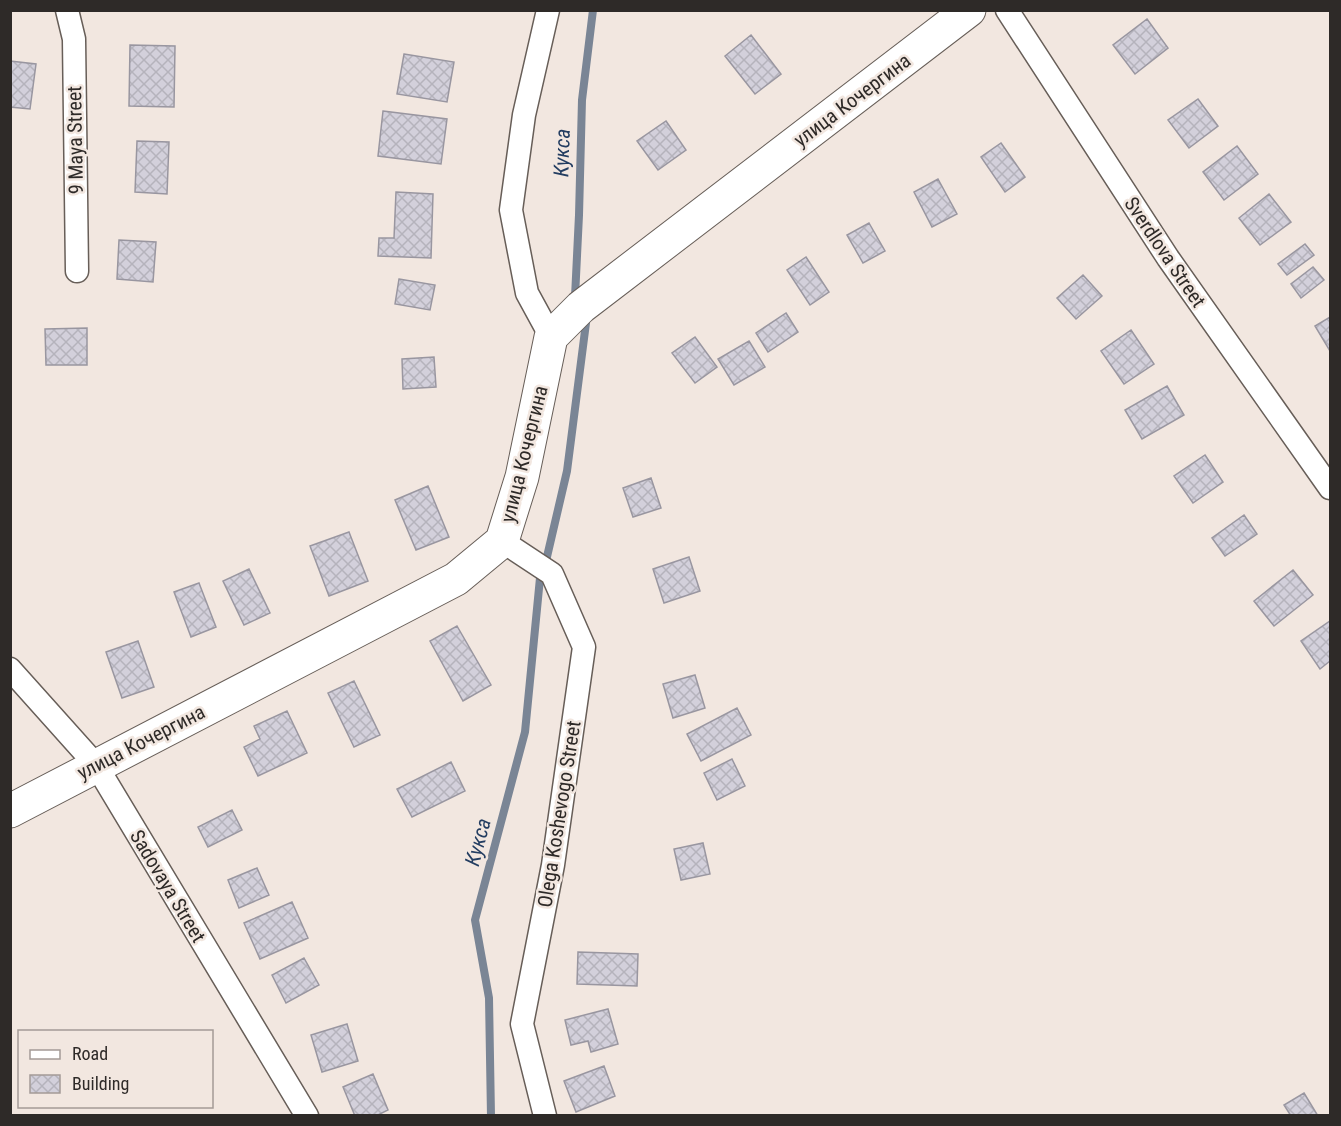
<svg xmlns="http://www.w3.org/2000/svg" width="1341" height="1126" font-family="'Roboto Condensed',sans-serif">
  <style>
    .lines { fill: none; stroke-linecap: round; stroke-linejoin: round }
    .stream { stroke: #7a8595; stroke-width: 8 }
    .building { fill: url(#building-cross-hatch); stroke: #9996a0; stroke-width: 1.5 }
    .street-casing { stroke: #675e58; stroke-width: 25 }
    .secondary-casing { stroke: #675e58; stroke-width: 35 }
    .street { stroke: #fff; stroke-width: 22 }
    .secondary { stroke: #fff; stroke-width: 33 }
    .labels { text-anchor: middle; stroke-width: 5; stroke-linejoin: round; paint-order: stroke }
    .street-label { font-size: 20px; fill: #2e2a28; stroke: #f2e7e0 }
    .water-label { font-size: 21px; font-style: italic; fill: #233d61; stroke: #f2e7e0 }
  </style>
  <defs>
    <pattern id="building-cross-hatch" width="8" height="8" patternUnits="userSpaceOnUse" patternTransform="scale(1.5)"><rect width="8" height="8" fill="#d3d0db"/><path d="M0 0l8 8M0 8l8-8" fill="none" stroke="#b5b3bc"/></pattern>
  </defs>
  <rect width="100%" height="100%" fill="#f2e7e0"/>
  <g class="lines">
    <path class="stream" d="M575,297L579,215L582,100L593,10
      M546,561L567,471L586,323
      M491,1116L489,998L475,920L525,732L540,578"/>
  </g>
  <path class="building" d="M1147,19L1168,48L1135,74L1113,45Z
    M751,35L781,74L755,94L725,56Z
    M130,45L175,46L174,107L129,106Z
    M404,54L454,62L447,102L397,94Z
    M10,61L36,64L30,109L10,107Z
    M1198,99L1218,126L1189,148L1168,120Z
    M383,111L447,119L441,164L378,156Z
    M666,121L686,150L658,170L637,141Z
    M137,141L169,142L167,194L135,192Z
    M1001,143L1025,177L1005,192L981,157Z
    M1237,146L1258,174L1224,200L1203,172Z
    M938,179L957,214L932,227L914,192Z
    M396,192L433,194L431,258L378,256L379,238H394Z
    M1269,194L1291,222L1260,245L1239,218Z
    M869,223L885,251L863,263L847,235Z
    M119,240L156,242L153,282L117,279Z
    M1305,244L1314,255L1287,275L1278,264Z
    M806,257L829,292L810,305L787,270Z
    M1313,267L1324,280L1301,298L1291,284Z
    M1083,275L1102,296L1076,319L1057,298Z
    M399,279L435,285L430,310L395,304Z
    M786,313L798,332L768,352L756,333Z
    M1330,317V351L1315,326Z
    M87,328V365H46L45,329Z
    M1131,330L1154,364L1124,384L1101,351Z
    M695,337L717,367L695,383L672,353Z
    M749,341L765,367L734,385L718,359Z
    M434,357L436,387L403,389L402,359Z
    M1167,386L1184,415L1142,439L1125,410Z
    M1205,455L1223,482L1193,503L1174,476Z
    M651,478L661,508L633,517L623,488Z
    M428,486L449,537L416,550L395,500Z
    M1244,515L1257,534L1225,556L1212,538Z
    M349,532L368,581L329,596L310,546Z
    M689,557L700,591L664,603L653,569Z
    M249,569L270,613L244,625L223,581Z
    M1293,570L1313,595L1274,626L1254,601Z
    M199,583L216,627L191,637L174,592Z
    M1330,621V661L1320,669L1301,641Z
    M457,626L491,685L463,701L430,641Z
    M138,641L154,687L122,698L106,652Z
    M695,675L705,708L673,718L663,684Z
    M354,681L380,735L354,747L328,693Z
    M737,708L751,735L701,761L687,734Z
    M287,711L307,753L258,776L244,747L260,739L254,726Z
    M732,759L745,786L717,800L704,773Z
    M451,762L465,791L412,817L397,789Z
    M232,810L242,830L208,847L198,827Z
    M703,843L710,874L681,880L674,849Z
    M257,868L269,895L239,908L228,880Z
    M292,902L308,938L260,959L244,923Z
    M578,952L638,954L637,986L577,984Z
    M304,958L319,985L286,1003L272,975Z
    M608,1009L618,1044L591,1052L588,1041L571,1045L565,1020Z
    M347,1024L358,1061L322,1072L311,1035Z
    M604,1066L615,1096L576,1112L564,1081Z
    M373,1074L388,1110L376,1116H355L343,1087Z
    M1304,1093L1318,1116H1291L1284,1105Z"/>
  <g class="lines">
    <g class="street-casing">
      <path id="street" d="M67,10L74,39L77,271
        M548,10L524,115L511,210L527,293L551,337
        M1007,10L1168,258L1330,488
        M502,541L552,574L584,647L553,865L522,1024L545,1116
        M10,669L96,765L307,1116"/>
    </g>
    <g class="secondary-casing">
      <path id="secondary" d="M10,811L456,579L502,541L522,477L551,337L581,307L969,10"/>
    </g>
    <use href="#street" class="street"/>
    <use href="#secondary" class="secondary"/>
  </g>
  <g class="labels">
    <g class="street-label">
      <text transform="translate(852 100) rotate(-37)" y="7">улица Кочергина</text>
      <text transform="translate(75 140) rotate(-91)" y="7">9 Maya Street</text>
      <text transform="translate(1165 252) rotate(56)" y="7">Sverdlova Street</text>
      <text transform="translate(524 454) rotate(-76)" y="7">улица Кочергина</text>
      <text transform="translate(141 742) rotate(-27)" y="7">улица Кочергина</text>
      <text transform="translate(559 814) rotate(-81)" y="7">Olega Koshevogo Street</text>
      <text transform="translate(168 886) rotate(59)" y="7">Sadovaya Street</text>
    </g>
    <g class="water-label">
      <text transform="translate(562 153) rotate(-88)" y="7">Кукса</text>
      <text transform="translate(478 842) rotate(-75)" y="7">Кукса</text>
    </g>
  </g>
  <rect width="1341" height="1126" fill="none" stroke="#2e2a28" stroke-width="24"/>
  <rect x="18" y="1030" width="195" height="78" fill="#f2e7e0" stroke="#a49b96" stroke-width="1.5"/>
  <rect x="30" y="1050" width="30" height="9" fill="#ffffff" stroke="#a49b96" stroke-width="1.5"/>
  <text x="72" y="1060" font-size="18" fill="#2e2a28">Road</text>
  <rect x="30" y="1075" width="30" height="18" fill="url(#building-cross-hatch)" stroke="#a49b96" stroke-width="1.5"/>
  <text x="72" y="1090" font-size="18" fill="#2e2a28">Building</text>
</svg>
